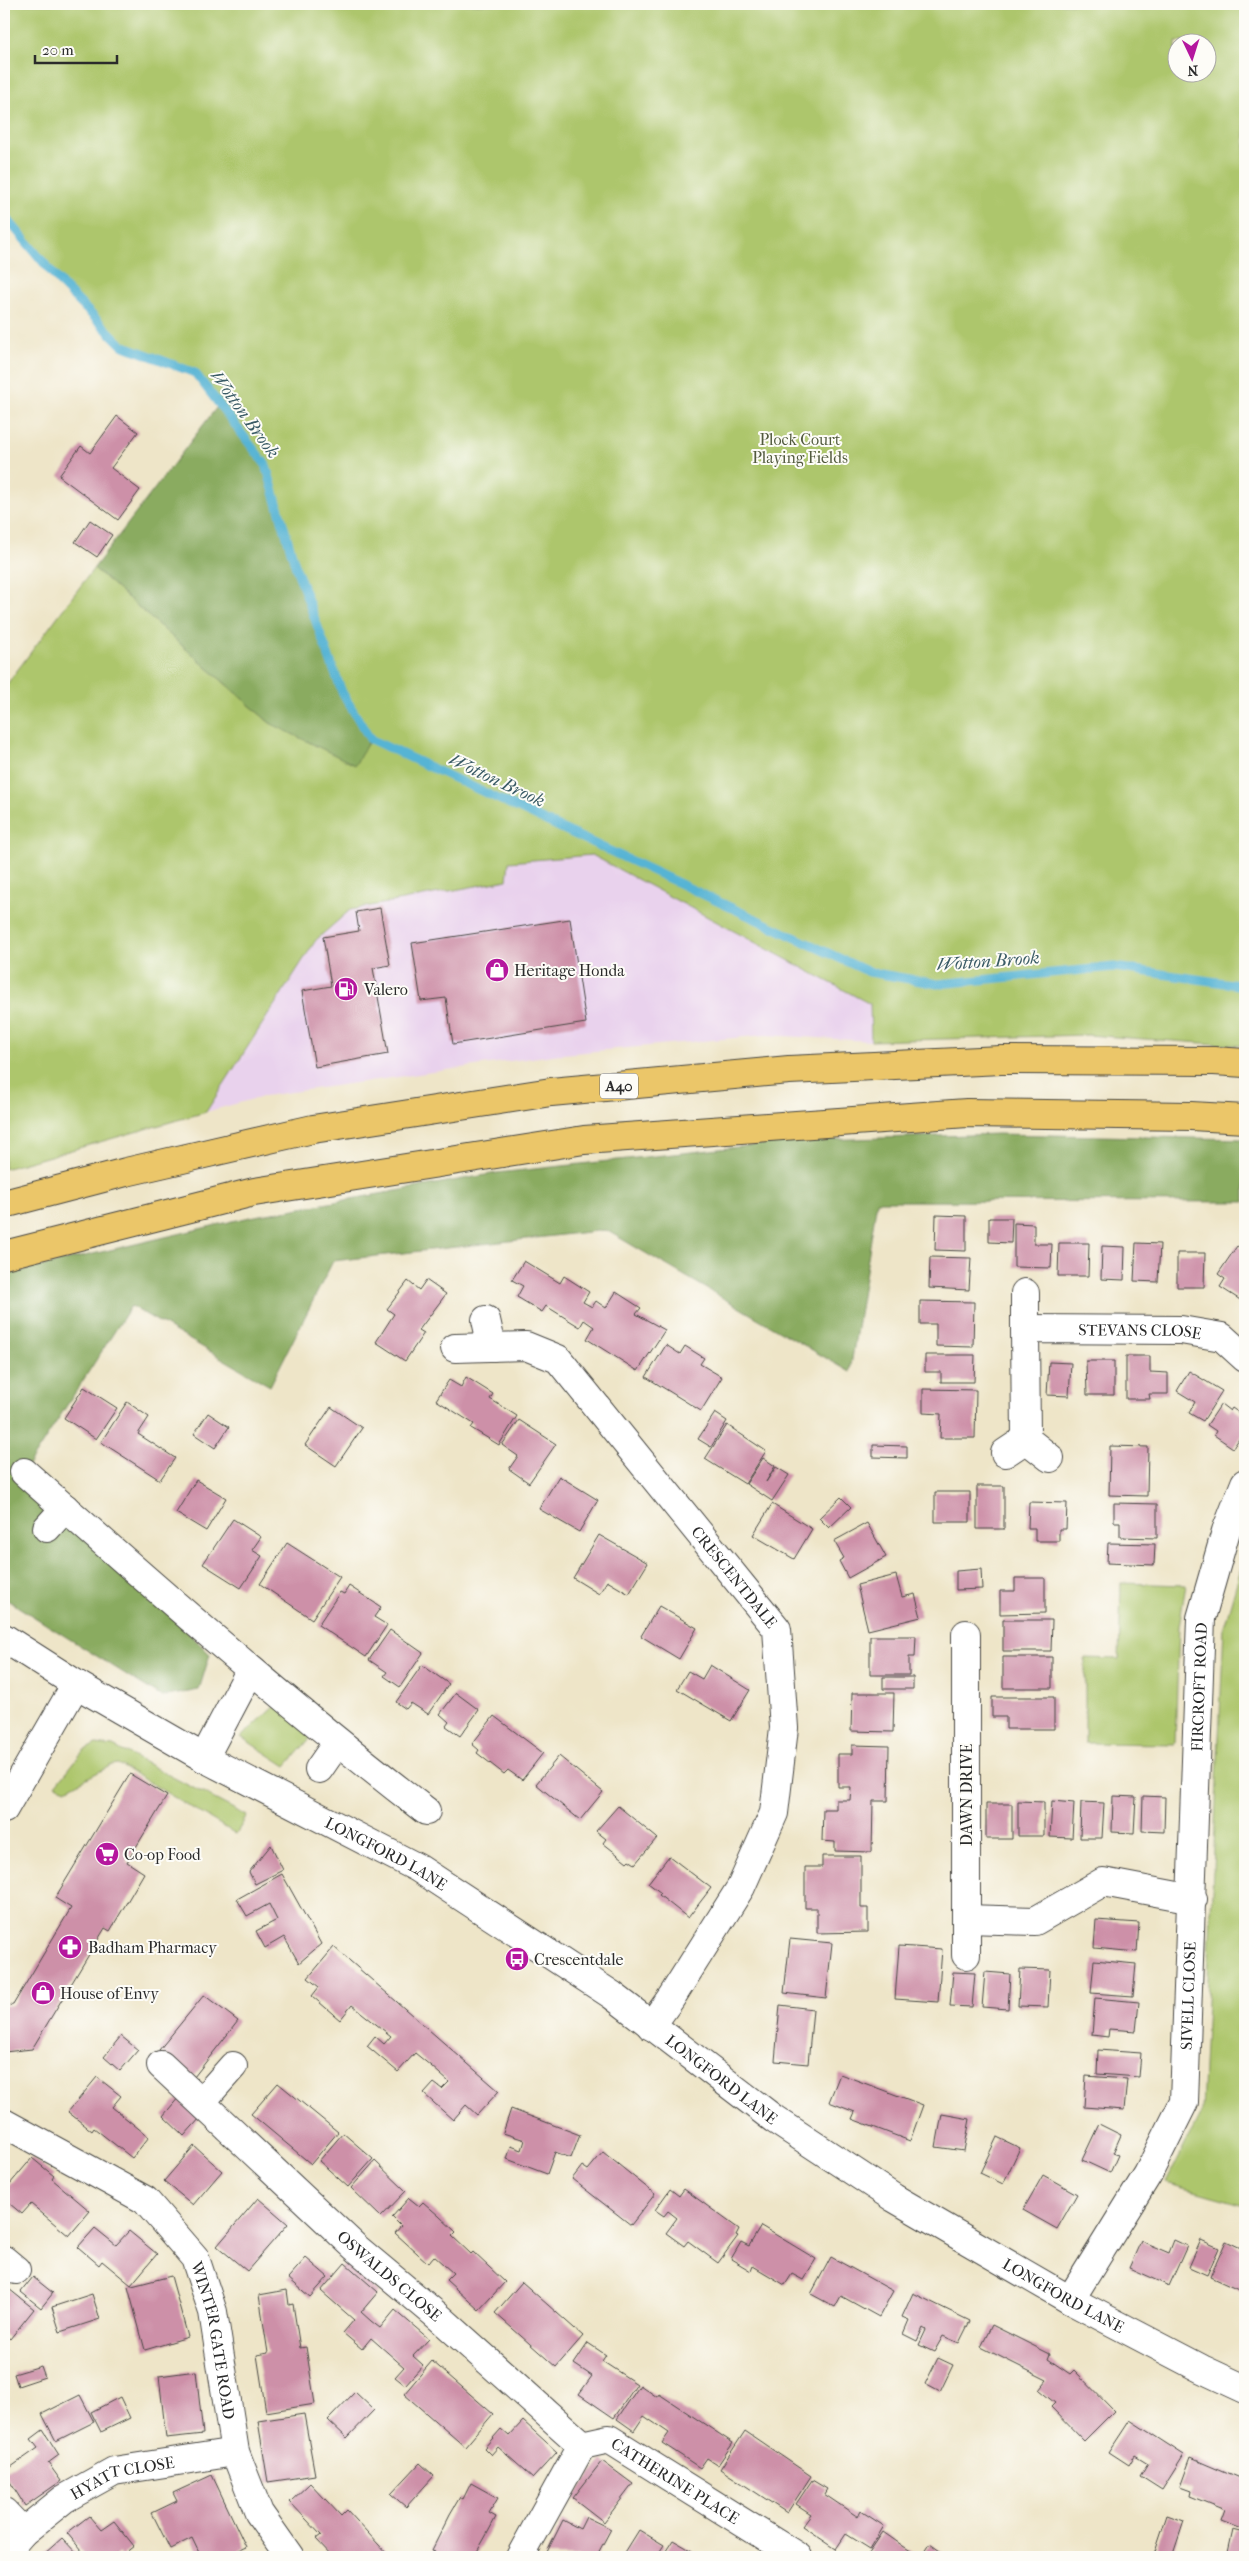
<svg xmlns="http://www.w3.org/2000/svg" width="1249" height="2561" font-family="'IM FELL French Canon',serif">
  <style>
    .built { fill: #e9d2ed }
    .green { fill: #adc66c; stroke: #6c784c; fill-rule: evenodd }
    .forest { fill: #8aab60; stroke: #5a6b46 }
    .lines { fill: none; stroke-linecap: round; stroke-linejoin: round }
    .stream { stroke: #56b4d4; stroke-width: 9 }
    .building { fill: #cd90a8 }
    .minor-casing { stroke: #484743; stroke-width: 30 }
    .highway-casing { stroke: #484743; stroke-width: 30 }
    .minor { stroke: #fff; stroke-width: 28 }
    .highway { stroke: #ebc669; stroke-width: 28 }
    .labels { text-anchor: middle; stroke-width: 4; stroke-linejoin: round; paint-order: stroke }
    .shield { fill: #fdfcf7; stroke: #6a6a68; stroke-width: 1 }
    .shield-label { font-size: 15px; font-weight: bold; fill: #2b2b2b }
    .park-label { font-size: 16px; fill: #525a3e; stroke: #fdfcf7 }
    .poi-label { font-size: 16px; fill: #2b2b2b; stroke: #fdfcf7; text-anchor: start }
    .street-label { font-size: 16px; fill: #2b2b2b; stroke: #fdfcf7 }
    .water-label { font-size: 18px; font-style: italic; fill: #3a5b66; stroke: #fdfcf7 }
  </style>
  <rect width="100%" height="100%" fill="#fdfcf7"/>
  <filter id="ink" filterUnits="userSpaceOnUse"><feTurbulence type="fractalNoise" baseFrequency=".02" numOctaves="2"/><feDisplacementMap in="SourceGraphic" scale="10" xChannelSelector="R" yChannelSelector="G"/><feConvolveMatrix kernelMatrix="1 2 1 2 8 2 1 2 1" color-interpolation-filters="sRGB"/></filter>
  <filter id="wash" filterUnits="userSpaceOnUse"><feTurbulence type="fractalNoise" baseFrequency=".0096" numOctaves="4" result="noise"/><feDisplacementMap in="SourceGraphic" scale="20" xChannelSelector="R" yChannelSelector="G"/><feGaussianBlur stdDeviation="1.12" result="paint"/><feColorMatrix in="noise" values="0 0 0 0 0 0 0 0 0 0 0 0 0 0 0 0 0 1.4 0 .05"/><feComposite in="paint" operator="in"/></filter>
  <g filter="url(#wash)">
    <rect width="100%" height="100%" fill="#eee5c8"/>
    <path class="built" d="M592,855L870,1004L871,1041L765,1035L553,1055L264,1096L206,1112L316,940L350,910L507,880L508,862Z"/>
    <path class="green" d="M4,4H1245V1046L1087,1035L871,1041L870,1004L592,855L509,862L507,880L350,910L316,940L206,1112L4,1169V688L94,568L270,723L370,739L342,692L296,568L266,465L195,373L122,345L64,287L4,215ZM1176,42H1206V72H1176Z
      M1245,1554V2205L1166,2183L1202,2111L1224,1627Z
      M1121,1583L1186,1585L1179,1626L1175,1744L1085,1743V1658L1119,1659Z
      M276,1705L313,1735L286,1766L241,1737Z
      M96,1744L113,1746L247,1816L236,1834L118,1764L112,1765L66,1789L56,1785L83,1751Z"/>
    <path class="forest" d="M220,403L266,465L296,568L342,692L370,739L355,765L270,723L94,568Z
      M998,1134L1245,1139V1202L877,1201L850,1372L606,1230L333,1261L270,1386L131,1306L24,1472L210,1654L199,1690L162,1697L4,1598V1275L250,1217L497,1173L794,1141Z"/>
    <g class="lines">
      <path class="stream" d="M4,215L64,287L122,345L195,373L266,465L296,568L342,692L370,739L869,972L938,984L1114,967L1245,986"/>
    </g>
    <g id="blocks">
      <path class="building" d="M117,416L138,432L111,468L140,490L118,520L59,476L81,446L90,453Z
        M90,520L112,535L97,557L75,542Z
        M380,908L390,965L373,968L388,1054L315,1067L302,991L331,986L323,937L359,931L356,912Z
        M570,919L586,1023L453,1044L446,998L421,1001L412,943Z
        M936,1215L966,1216V1251L935,1250Z
        M989,1218H1012L1011,1243L989,1242Z
        M1014,1223L1034,1224V1244H1052L1051,1268L1014,1267Z
        M1059,1243H1089L1088,1276H1058Z
        M1136,1243L1160,1244L1158,1282L1134,1281Z
        M1102,1246L1125,1247L1124,1280L1101,1279Z
        M1237,1246L1245,1251V1303L1220,1287L1225,1279L1218,1274Z
        M1177,1253H1205L1204,1287H1177Z
        M930,1257L971,1258L969,1290L929,1288Z
        M524,1261L560,1283L564,1276L589,1292L583,1302L592,1307L596,1301L606,1308L616,1292L641,1308L636,1314L665,1330L638,1371L587,1339L594,1327L584,1320L580,1327L546,1306L542,1312L517,1297L523,1286L512,1280Z
        M426,1280L446,1294L419,1330L424,1333L405,1361L376,1342L394,1314L387,1309L408,1281L419,1290Z
        M920,1301L974,1302L973,1347L936,1346V1324H920Z
        M666,1345L680,1354L685,1346L704,1358L700,1364L722,1377L701,1411L646,1377Z
        M925,1355H975L974,1382H941V1372H925Z
        M1126,1356H1150V1372L1168,1373V1394H1149L1150,1399H1126Z
        M1086,1361H1114V1395H1087Z
        M1049,1362L1071,1363L1069,1396L1047,1395Z
        M1189,1371L1222,1391L1203,1421L1189,1413L1195,1402L1177,1391Z
        M466,1377L493,1394L490,1399L517,1416L499,1445L471,1428L474,1424L436,1400L449,1380L461,1387Z
        M84,1387L117,1408L96,1439L64,1418Z
        M923,1389L976,1390L975,1438H940L941,1414L923,1413Z
        M127,1402L149,1417L138,1434L175,1458L160,1480L101,1442Z
        M1221,1404L1230,1411L1232,1408L1245,1417V1430L1233,1448L1214,1435L1216,1431L1207,1425Z
        M331,1407L362,1428L336,1466L305,1445Z
        M208,1413L229,1427L215,1448L194,1434Z
        M715,1413L727,1421L711,1447L698,1439Z
        M519,1420L556,1444L529,1483L509,1469L518,1456L502,1445Z
        M727,1425L766,1451L745,1484L705,1459Z
        M873,1445L907,1446V1458L873,1457Z
        M1110,1446L1148,1447L1147,1496L1109,1495Z
        M763,1458L775,1466L766,1482L776,1467L789,1475L772,1501L746,1484Z
        M559,1476L598,1500L579,1532L539,1509Z
        M196,1480L226,1498L206,1531L176,1513Z
        M977,1486H1004V1529H977Z
        M935,1492H970V1522H935Z
        M841,1497L851,1507L829,1528L819,1518Z
        M1029,1502L1067,1503L1066,1529H1059V1541H1035V1528H1028Z
        M1114,1503L1157,1504V1538L1120,1537V1522H1114Z
        M772,1504L812,1529L794,1559L753,1535Z
        M233,1519L261,1537L252,1550L262,1556L241,1588L203,1564Z
        M867,1523L886,1557L848,1578L839,1561L844,1558L834,1541Z
        M599,1535L648,1563L629,1594L607,1581L599,1594L573,1578Z
        M287,1543L340,1577L312,1619L260,1584Z
        M1108,1543L1155,1544L1154,1565L1107,1563Z
        M981,1569L982,1589L956,1590V1571Z
        M896,1575L902,1597L915,1594L921,1617L868,1630L857,1585Z
        M1015,1578H1045V1613L1000,1614V1591H1015Z
        M349,1586L381,1607L374,1617L387,1625L366,1657L318,1625L340,1592L344,1594Z
        M659,1606L697,1628L679,1659L641,1636Z
        M1003,1620H1052L1051,1651H1003Z
        M390,1630L423,1653L400,1687L384,1676L387,1672L369,1660Z
        M870,1636H916L915,1657H909V1675H870Z
        M1003,1657H1052V1688H1003Z
        M422,1665L449,1684L428,1714L411,1703L406,1709L396,1702Z
        M710,1665L750,1690L731,1721L677,1689L688,1671L702,1679Z
        M883,1677H913V1689H883Z
        M456,1693L479,1710L460,1736L446,1726L449,1722L440,1714Z
        M852,1693H894L893,1732L851,1731Z
        M992,1697H1054V1729H1006V1717H992Z
        M494,1716L543,1753L522,1780L508,1770L504,1774L477,1753L479,1750L472,1744Z
        M852,1745L889,1746L888,1801H873L872,1852L835,1851V1842L822,1841L823,1809H836V1800H850L851,1787H838V1754H852Z
        M559,1756L603,1792L580,1820L536,1784Z
        M130,1774L167,1796L127,1862L144,1873L110,1931L105,1928L32,2049L4,2052V2006L13,2005L71,1908L55,1898Z
        M1113,1796L1136,1797L1134,1833L1112,1832Z
        M1143,1796L1165,1797L1164,1832L1142,1831Z
        M1018,1801L1044,1802V1836H1018Z
        M1052,1801L1074,1803L1072,1838L1050,1837Z
        M1081,1802L1104,1803L1102,1838H1080Z
        M986,1804H1012V1839H986Z
        M618,1806L657,1838L635,1864L629,1860L627,1862L603,1843L606,1839L596,1831Z
        M271,1845L283,1870L255,1884L249,1872Z
        M669,1856L711,1888L688,1918L659,1895L661,1893L648,1883Z
        M822,1856H861V1908H868V1932L817,1933V1908H805V1867H822Z
        M282,1874L321,1944L299,1963L284,1937L265,1948L256,1931L277,1920L269,1904L247,1916L237,1899Z
        M1096,1920L1139,1923L1137,1952L1094,1948Z
        M790,1939L832,1943L826,1998L784,1993Z
        M899,1946L942,1949L938,2002L895,1999Z
        M334,1947L499,2091L477,2115L466,2105L453,2120L424,2094L434,2083L442,2089L449,2082L431,2066L415,2053L398,2072L367,2046L375,2036L384,2044L391,2036L352,2005L340,2020L312,1996L319,1987L308,1978Z
        M1094,1960L1136,1964L1133,1996L1091,1993Z
        M1020,1969L1050,1970L1048,2007L1018,2006Z
        M953,1972L975,1973L972,2007L950,2006Z
        M985,1972L1010,1974L1008,2009L982,2007Z
        M204,1995L238,2021L194,2077L159,2050Z
        M1095,1998L1139,2002L1136,2031L1109,2029L1108,2037L1092,2035Z
        M780,2005L813,2009L808,2064L775,2061Z
        M121,2036L138,2050L120,2071L104,2057Z
        M1098,2050L1141,2053L1139,2077L1097,2074Z
        M840,2074L923,2105L910,2141L852,2119L855,2112L829,2102Z
        M1086,2076L1127,2079L1124,2110L1084,2107Z
        M97,2077L121,2096L112,2107L149,2137L132,2158L94,2128L92,2131L68,2112Z
        M278,2083L338,2132L311,2164L251,2114Z
        M179,2097L201,2117L184,2136L163,2116Z
        M511,2109L580,2135L571,2158L555,2152L547,2174L507,2159L511,2146L522,2150L525,2140L503,2133Z
        M942,2114L970,2119L964,2151L936,2147Z
        M1099,2124L1121,2135L1113,2153L1118,2155L1110,2173L1082,2160Z
        M343,2133L373,2159L348,2187L319,2161Z
        M997,2137L1020,2148L1003,2184L980,2173Z
        M194,2146L222,2171L193,2205L164,2181Z
        M603,2152L655,2194L631,2225L572,2179L582,2166L588,2170Z
        M32,2158L54,2176L52,2179L90,2211L69,2236L31,2204L22,2214L4,2199V2191Z
        M375,2161L406,2191L381,2217L351,2188Z
        M1043,2175L1077,2194L1057,2229L1023,2210Z
        M670,2189L679,2196L684,2189L739,2229L736,2235L738,2236L718,2263L688,2241L684,2246L666,2233L677,2218L668,2211L664,2216L655,2210Z
        M258,2198L288,2224L247,2271L217,2246Z
        M409,2198L419,2206L423,2202L439,2216L456,2232L452,2236L471,2254L473,2252L505,2282L479,2310L446,2280L453,2273L434,2256L428,2263L395,2233L401,2226L392,2217Z
        M761,2226L816,2259L803,2280L792,2274L785,2285L753,2266L751,2271L731,2259L741,2242L749,2246Z
        M95,2228L116,2245L129,2231L157,2254L131,2285L102,2261L99,2265L78,2247Z
        M1174,2240L1187,2246L1169,2286L1129,2268L1141,2241L1169,2253Z
        M1201,2240L1219,2248L1207,2275L1189,2267Z
        M1226,2241L1245,2250V2293L1210,2277Z
        M831,2257L893,2291L879,2317L841,2296L835,2307L811,2294Z
        M306,2258L328,2277L310,2297L288,2278Z
        M345,2263L378,2292L361,2312L371,2321L380,2328L395,2310L429,2339L413,2356L423,2365L405,2385L395,2377L404,2367L371,2338L362,2349L343,2333L354,2320L321,2291Z
        M171,2276L188,2337L145,2350L128,2287Z
        M33,2277L53,2293L41,2308L21,2292Z
        M522,2282L583,2336L556,2367L495,2313Z
        M4,2285L34,2309L10,2339L4,2334Z
        M287,2290L289,2305L293,2304L300,2348L306,2347L315,2404L266,2412L257,2355L268,2353L259,2295Z
        M913,2293L970,2321L959,2343L943,2336L934,2352L919,2345L926,2330L923,2328L917,2341L903,2334L909,2320L902,2317Z
        M92,2294L100,2319L60,2332L52,2307Z
        M992,2325L1050,2354L1048,2359L1070,2374L1074,2370L1114,2411L1084,2441L1051,2407L1055,2403L1039,2390L1047,2380L981,2347Z
        M588,2343L606,2355L602,2361L637,2384L614,2418L579,2394L592,2376L574,2364Z
        M938,2358L953,2365L940,2392L925,2384Z
        M432,2361L493,2414L465,2447L404,2394Z
        M41,2366L45,2377L18,2386L14,2374Z
        M196,2371L203,2434L166,2438L159,2376Z
        M640,2385L657,2397L659,2394L733,2443L718,2465L707,2458L700,2468L682,2456L662,2443L669,2433L644,2416L634,2431L617,2419Z
        M355,2392L374,2410L347,2438L328,2420Z
        M80,2395L94,2422L56,2441L42,2414Z
        M120,2397L130,2418L101,2432L91,2412Z
        M304,2414L315,2475L268,2482L258,2421Z
        M1130,2420L1184,2455L1162,2490L1140,2476L1148,2463L1135,2455L1129,2465L1109,2452Z
        M523,2421L557,2452L533,2478L498,2447L491,2455L484,2448L501,2429L509,2436Z
        M43,2430L59,2455L48,2463L61,2481L25,2506L4,2472L38,2448L31,2439Z
        M745,2431L811,2476L787,2513L720,2469Z
        M1191,2457L1245,2480V2530L1221,2521L1225,2510L1190,2496L1191,2491L1180,2487Z
        M602,2461L633,2484L604,2522L573,2498Z
        M420,2463L434,2476L406,2507L391,2494Z
        M212,2475L246,2547L224,2557H201L192,2538L170,2549L152,2513L177,2501L173,2493Z
        M812,2480L827,2489L824,2494L858,2517L861,2511L884,2526L870,2549L846,2534L836,2549L802,2526L811,2514L796,2504Z
        M310,2483L341,2516L347,2510L389,2556L333,2557L316,2539L321,2535L290,2502Z
        M471,2483L498,2498L489,2513L496,2517L487,2534L474,2557H431L435,2551L432,2550L450,2514L460,2497L463,2499Z
        M1167,2515L1184,2521L1172,2557H1153Z
        M89,2516L101,2530L114,2521L134,2546L121,2556L118,2552L112,2557H87L67,2533Z
        M586,2517L611,2529L596,2557L545,2556L563,2520L580,2529Z
        M639,2530L664,2545L656,2557H630L624,2554Z
        M1233,2530L1245,2533L1243,2557H1227Z
        M883,2532L903,2546L920,2557H866Z
        M62,2538L80,2557H47L44,2554Z
        M673,2540L692,2551L702,2557H662Z
        M930,2544L943,2553L940,2557H922Z"/>
    </g>
  </g>
  <g filter="url(#ink)">
    <use href="#blocks" fill-opacity="0" stroke="#484743" stroke-width="1"/>
    <g class="lines">
      <g class="minor-casing">
        <g id="minor">
          <path d="M1025,1293V1329"/>
          <path d="M486,1320L492,1347"/>
          <path id="s1" d="M455,1348L526,1346L558,1359L777,1629L784,1728L774,1813L741,1887L671,1998L651,2026"/>
          <path id="s2" d="M1026,1439L1025,1329L1181,1330L1222,1337L1245,1358"/>
          <path d="M1026,1439L1050,1458"/>
          <path d="M1005,1453L1026,1439"/>
          <path d="M24,1472C156,1589 287,1704 426,1811"/>
          <path d="M47,1528L65,1508"/>
          <path d="M966,1634V1955"/>
          <path id="s3" d="M4,1638L76,1684L204,1758L418,1868L612,1995L774,2119L894,2198L1070,2300L1202,2369L1245,2389"/>
          <path d="M204,1758L250,1671"/>
          <path d="M319,1769L337,1743"/>
          <path d="M4,1809L76,1684"/>
          <path d="M966,1919L1035,1921L1103,1882L1193,1899"/>
          <path id="s4" d="M161,2065L355,2247L440,2318L582,2445"/>
          <path d="M202,2101L233,2066"/>
          <path id="s5" d="M4,2123L145,2200L195,2258L213,2312L235,2452L259,2513L290,2557"/>
          <path d="M4,2260L16,2270"/>
          <path id="s6" d="M1070,2300L1148,2174L1184,2102L1201,1618L1226,1531L1245,1483"/>
          <path d="M4,2512L23,2532"/>
          <path id="s7" d="M4,2554L23,2532L64,2499L114,2471L235,2452"/>
          <path id="s8" d="M520,2557L582,2445L609,2439L798,2557"/>
        </g>
      </g>
      <g class="highway-casing">
        <path id="highway" d="M4,1204L126,1172L313,1129L551,1092L789,1070L1001,1060L1214,1061L1245,1063
          M4,1255L254,1192L584,1140L967,1113L1191,1116L1245,1119"/>
      </g>
      <use href="#minor" class="minor"/>
      <use href="#highway" class="highway"/>
    </g>
  </g>
  <defs>
    <g id="shop-disc" transform="scale(1.25)"><circle r="9.5" fill="#b5179e" stroke="#fdfcf7"/><path d="M-5-2.5h2.3a2.7 3.5 0 0 1 5.4 0H5L5.5 6h-11ZM-1.5-2.5h3a1.5 2.3 0 0 0-3 0Z" fill="#fff"/></g>
    <g id="fuel-disc" transform="scale(1.25)"><circle r="9.5" fill="#b5179e" stroke="#fdfcf7"/><path d="M-5.5-6h7V0h2V4h1.3V-2.5L3-4.5l.8-.8L6-3V5H2.5V1h-1V6h-7ZM-4.2-4.7v3.2H.2V-4.7Z" fill="#fff"/></g>
    <g id="supermarket-disc" transform="scale(1.25)"><circle r="9.5" fill="#b5179e" stroke="#fdfcf7"/><path d="M-6-5.5h2.5l.6 2H6L4.5 2H-2.5L-4.4-4H-6ZM-1.5 3.2a1.3 1.3 0 1 0 .1 0ZM3 3.2a1.3 1.3 0 1 0 .1 0Z" fill="#fff"/></g>
    <g id="pharmacy-disc" transform="scale(1.25)"><circle r="9.5" fill="#b5179e" stroke="#fdfcf7"/><path d="M-2-6h4v4h4v4h-4v4h-4v-4h-4v-4h4Z" fill="#fff"/></g>
    <g id="bus-disc" transform="scale(1.25)"><circle r="9.5" fill="#b5179e" stroke="#fdfcf7"/><path d="M-5-6H5V4H4V6H2V4H-2V6H-4V4H-5ZM-3.5-4V0h7V-4ZM-3.5 1.2v1.5H-2V1.2ZM2 1.2v1.5H3.5V1.2Z" fill="#fff"/></g>
  </defs>
  <g fill-rule="evenodd">
    <use href="#shop-disc" x="497" y="970"/>
    <use href="#fuel-disc" x="346" y="989"/>
    <use href="#supermarket-disc" x="107" y="1854"/>
    <use href="#pharmacy-disc" x="70" y="1947"/>
    <use href="#bus-disc" x="517" y="1959"/>
    <use href="#shop-disc" x="43" y="1993"/>
  </g>
  <g class="labels">
    <rect class="shield" x="600" y="1073.5" width="38" height="25" rx="4"/>
    <g class="shield-label">
      <text x="619" y="1091">A40</text>
    </g>
    <g class="park-label">
      <text x="800" y="445">Plock Court<tspan x="800" dy="18">Playing Fields</tspan></text>
    </g>
    <g class="poi-label">
      <text x="514" y="976">Heritage Honda</text>
      <text x="364" y="995">Valero</text>
      <text x="124" y="1860">Co-op Food</text>
      <text x="88" y="1953">Badham Pharmacy</text>
      <text x="534" y="1965">Crescentdale</text>
      <text x="60" y="1999">House of Envy</text>
    </g>
    <g class="street-label">
      <text dy="6" stroke="none"><textPath href="#s2" startOffset="225">STEVANS CLOSE</textPath></text>
      <text dy="6" stroke="none"><textPath href="#s1" startOffset="386">CRESCENTDALE</textPath></text>
      <text dy="6" stroke="none"><textPath href="#s6" startOffset="644">FIRCROFT ROAD</textPath></text>
      <text transform="translate(966 1795) rotate(-90)" y="6">DAWN DRIVE</text>
      <text dy="6" stroke="none"><textPath href="#s3" startOffset="439">LONGFORD LANE</textPath></text>
      <text dy="6" stroke="none"><textPath href="#s6" startOffset="335">SIVELL CLOSE</textPath></text>
      <text dy="6" stroke="none"><textPath href="#s3" startOffset="844">LONGFORD LANE</textPath></text>
      <text dy="6" stroke="none"><textPath href="#s4" startOffset="311">OSWALDS CLOSE</textPath></text>
      <text dy="6" stroke="none"><textPath href="#s3" startOffset="1249">LONGFORD LANE</textPath></text>
      <text dy="6" stroke="none"><textPath href="#s5" startOffset="322">WINTER GATE ROAD</textPath></text>
      <text dy="6" stroke="none"><textPath href="#s7" startOffset="145">HYATT CLOSE</textPath></text>
      <text dy="6" stroke="none"><textPath href="#s8" startOffset="234">CATHERINE PLACE</textPath></text>
    </g>
    <g class="water-label">
      <text transform="translate(245 414) rotate(54)" y="6">Wotton Brook</text>
      <text transform="translate(497 780) rotate(25)" y="6">Wotton Brook</text>
      <text transform="translate(988 961) rotate(-4)" y="6">Wotton Brook</text>
    </g>
  </g>
  <rect width="1249" height="2561" fill="none" stroke="#fdfcf7" stroke-width="20"/>
  <g transform="translate(1192 58) rotate(176)"><circle r="24" fill="#fdfcf7" stroke="#a9a8a5"/>
  <path d="M0-4L9 19L0 12L-9 19Z" fill="#b5179e"/>
  <text y="-8" font-size="14" font-weight="bold" text-anchor="middle" fill="#2b2b2b">N</text>
  </g>
  <path d="M35 55v8h82v-8" fill="none" stroke="#2b2b2b" stroke-width="2.5"/>
  <text x="42" y="55" font-size="15" fill="#2b2b2b" stroke="#fdfcf7" stroke-width="4" paint-order="stroke">20 m</text>
</svg>
